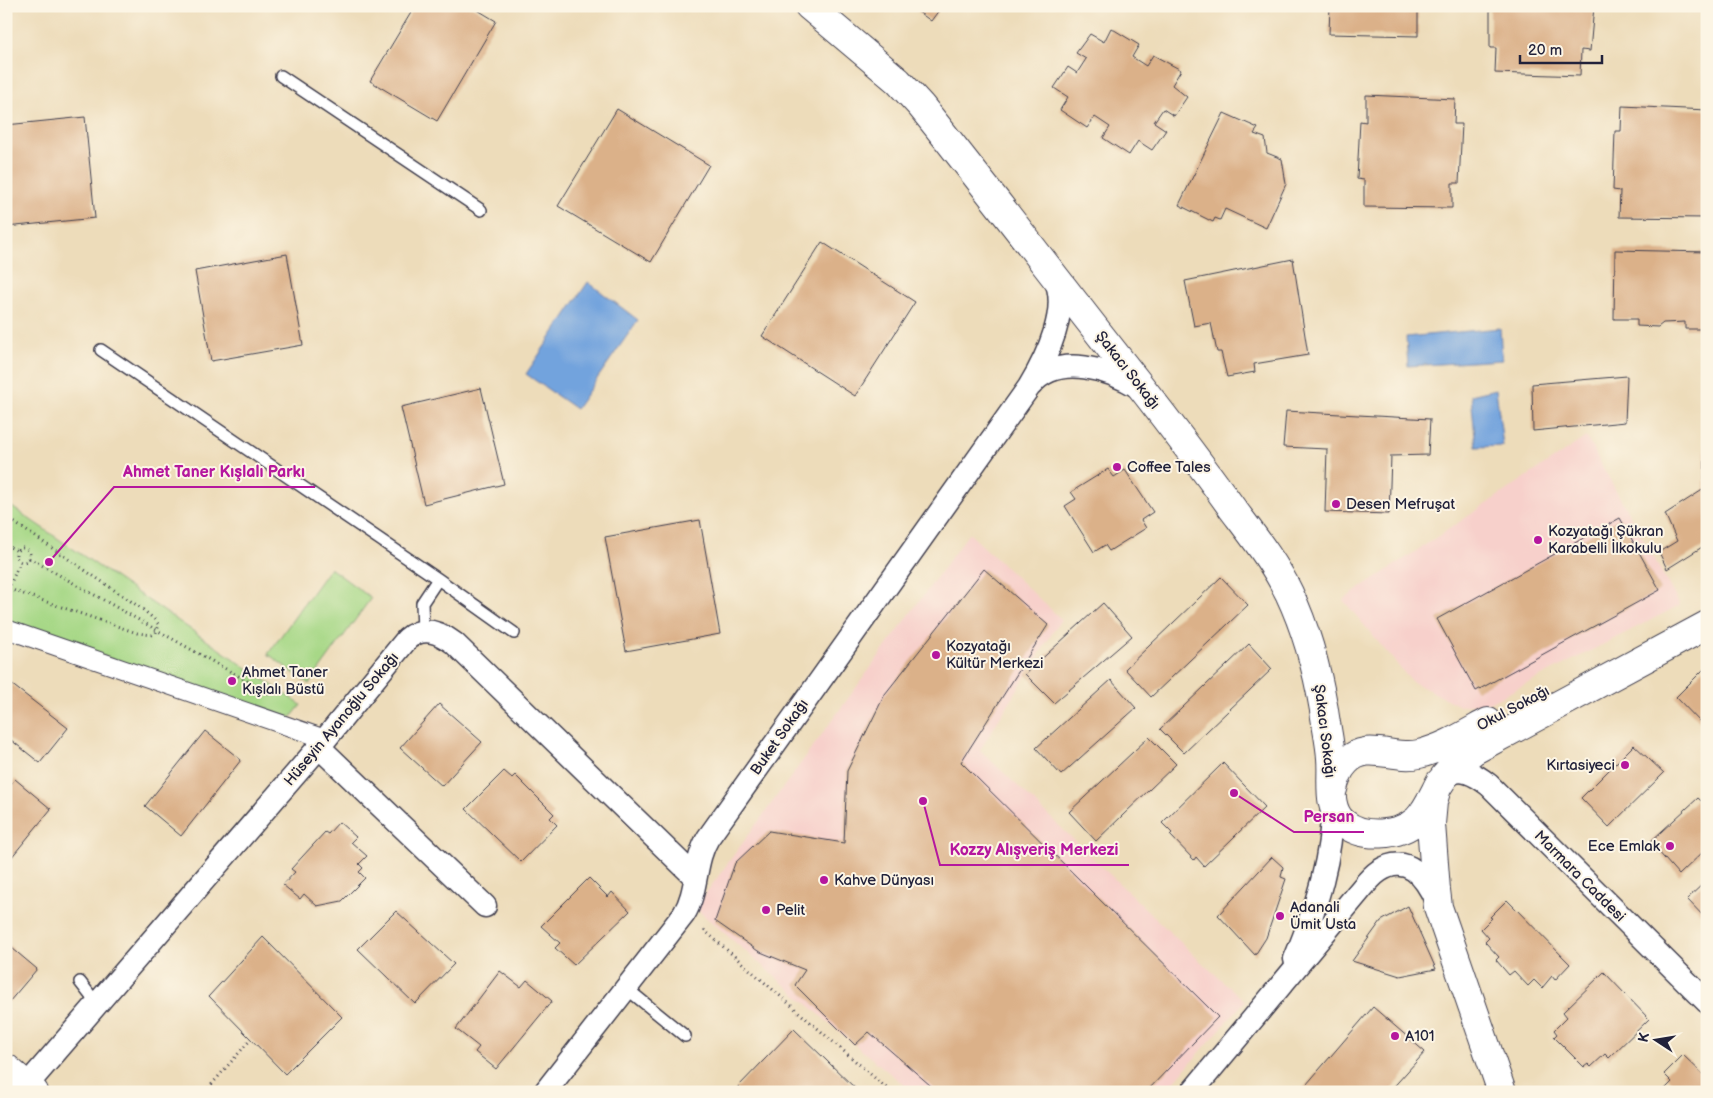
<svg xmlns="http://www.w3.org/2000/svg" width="1713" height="1098" font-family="'Balsamiq Sans',sans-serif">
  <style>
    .built { fill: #f7d0cb }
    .green { fill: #a7d887; stroke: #647d61 }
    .water { fill: #72a3dd; stroke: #4a628c }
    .building { fill: #dbb189 }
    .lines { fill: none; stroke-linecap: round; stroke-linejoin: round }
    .service-casing { stroke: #403e4e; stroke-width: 14 }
    .pedestrian-casing { stroke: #403e4e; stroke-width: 20 }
    .minor-casing { stroke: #403e4e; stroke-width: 25 }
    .tertiary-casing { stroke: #403e4e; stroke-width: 30 }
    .path { stroke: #403e4e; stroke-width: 3; stroke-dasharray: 1 4; stroke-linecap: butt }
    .service { stroke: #fff; stroke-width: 11 }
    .pedestrian { stroke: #fff; stroke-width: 18 }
    .minor { stroke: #fff; stroke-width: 22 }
    .tertiary { stroke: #fff; stroke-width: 28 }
    .poi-dot { fill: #b5179e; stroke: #fcf5e5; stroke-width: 2 }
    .labels { text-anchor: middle; stroke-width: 4; stroke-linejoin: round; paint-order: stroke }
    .street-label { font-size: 15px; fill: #22223b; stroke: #fcf5e5 }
    .poi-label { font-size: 15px; fill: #22223b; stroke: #fcf5e5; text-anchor: start }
    .leader { fill: none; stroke: #b5179e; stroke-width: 2 }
    .callout-dot { fill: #b5179e; stroke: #fcf5e5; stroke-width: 2 }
    .callout-label { font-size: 16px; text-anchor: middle; font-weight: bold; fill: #b5179e; stroke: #fcf5e5; stroke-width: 4; stroke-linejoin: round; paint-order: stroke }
  </style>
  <rect width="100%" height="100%" fill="#fcf5e5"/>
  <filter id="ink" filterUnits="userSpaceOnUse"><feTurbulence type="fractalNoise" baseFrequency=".02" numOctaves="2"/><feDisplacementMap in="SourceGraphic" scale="10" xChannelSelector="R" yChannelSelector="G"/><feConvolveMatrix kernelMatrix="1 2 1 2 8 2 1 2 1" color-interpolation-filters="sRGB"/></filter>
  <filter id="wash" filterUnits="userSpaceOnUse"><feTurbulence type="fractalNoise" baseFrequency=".0096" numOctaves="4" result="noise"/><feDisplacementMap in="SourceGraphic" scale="20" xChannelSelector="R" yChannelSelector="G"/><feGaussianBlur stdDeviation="1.12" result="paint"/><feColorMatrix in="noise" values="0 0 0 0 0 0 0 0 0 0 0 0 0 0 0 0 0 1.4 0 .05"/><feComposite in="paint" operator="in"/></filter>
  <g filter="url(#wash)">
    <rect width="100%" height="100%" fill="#eddcba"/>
    <path class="built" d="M1586,437L1680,605L1491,702L1460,706L1411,681L1343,600Z
      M969,533L1061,619L980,750L1198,959L1245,1001L1165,1092H913L855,1045L695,908Z"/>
    <path class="green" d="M6,503L301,705L287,722L6,621Z
      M330,568L371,598L309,684L268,654Z"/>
    <path class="water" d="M588,282L638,320L576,409L526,374Z
      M1500,328L1502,360L1408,366L1406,337Z
      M1496,389L1503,446L1476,447L1471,395Z"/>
    <g id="blocks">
      <path class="building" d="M415,6H471L496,21L437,121L370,81Z
        M910,6H942L931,21Z
        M1330,6H1424V9L1418,8V36L1329,34Z
        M1490,6H1594L1590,51L1581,50L1580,76L1495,73L1496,48H1490Z
        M1111,28L1139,45L1132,57L1146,66L1153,55L1181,70L1172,85L1187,97L1174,116L1163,109L1154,122L1166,130L1152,150L1138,141L1129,155L1103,138L1110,127L1095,117L1087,128L1060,110L1068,97L1054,88L1068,67L1077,73L1086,59L1076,53L1090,34L1104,42Z
        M1366,95L1455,99L1454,124H1462L1459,183H1452V208L1364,207V180L1357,179L1360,121L1366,122Z
        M1622,106L1707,110V218L1619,217L1620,191L1613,190L1615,131H1621Z
        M617,109L709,165L651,262L558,206Z
        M1224,113L1258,128L1254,134L1265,138L1267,153L1282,159L1286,184L1266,228L1225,209L1220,220L1215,218L1213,222L1179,205Z
        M85,117L95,218L6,227V125Z
        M822,242L915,302L855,396L762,336Z
        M1615,250L1707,252V329H1685V322L1663,323L1658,327L1637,326V319H1614Z
        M287,254L303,345L211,361L195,271Z
        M1293,259L1308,355L1254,364L1255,372L1227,377L1221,352H1217L1211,323L1194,326L1185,281Z
        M1627,376L1625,422L1533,431L1532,384Z
        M481,388L504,484L424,504L401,407Z
        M1286,411L1430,419L1428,455L1391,456L1389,514L1325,512L1327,449L1283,447Z
        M1705,442H1707V544L1667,569L1659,552L1677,541L1665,514L1704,489Z
        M1108,469L1114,477L1125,470L1153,512L1141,520L1146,528L1109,551L1105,545L1094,552L1065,506L1076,499L1071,492Z
        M1620,518L1660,590L1476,691L1437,619Z
        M700,520L720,634L626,651L605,537Z
        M984,569L1048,625L961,762L1218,1017L1146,1092H938L869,1032L855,1045L795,985L805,970L758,951L715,921L735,863L769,831L844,843L847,771L885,694Z
        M1221,577L1248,605L1151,697L1125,669Z
        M1103,603L1132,636L1054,703L1025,674Z
        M1249,644L1272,669L1184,753L1160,729Z
        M1707,666V722L1703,725L1676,697Z
        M6,680L68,728L40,763L6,736Z
        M1111,680L1136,708L1061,775L1036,748Z
        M439,704L482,742L442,786L400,748Z
        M205,731L241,760L181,836L145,806Z
        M1149,737L1176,764L1096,841L1069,812Z
        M1634,745L1664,773L1609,827L1581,798Z
        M1223,763L1265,807L1204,866L1196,857L1194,860L1170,835L1172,833L1162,823Z
        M504,771L512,778L515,775L554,814L550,818L557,825L521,862L466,809Z
        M15,779L51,809L6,864V789Z
        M1698,798L1707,806V848L1679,875L1650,842Z
        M339,822L356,837L351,842L367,856L359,864L363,868L359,872L365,878L342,901L317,906L304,894L300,899L283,885L295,872L291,869L325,832L328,834Z
        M1272,857L1283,867L1281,877L1286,879L1266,938L1255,955L1218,915Z
        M589,878L608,897L612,892L630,911L574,965L555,948L560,943L541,926Z
        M1707,880V920L1687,899Z
        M1507,900L1570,964L1555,980L1552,976L1542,988L1534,980L1528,986L1514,971L1509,975L1496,960L1499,957L1485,942L1489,938L1481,929L1492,918L1490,917Z
        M1408,906L1436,969L1400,976L1352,961L1381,921Z
        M396,911L454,964L415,1004L358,949Z
        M263,937L342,1017L285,1074L209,996Z
        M6,943L37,969L9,1002L6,1000Z
        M500,971L521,987L527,980L552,1001L496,1069L475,1052L479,1047L456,1029Z
        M1604,972L1649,1019L1609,1058L1605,1054L1591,1067L1588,1064L1584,1067L1554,1037L1557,1034L1554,1030L1567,1017L1563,1012Z
        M1373,1007L1425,1052L1389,1092H1300Z
        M794,1029L859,1092H738L736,1089Z
        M1683,1055L1707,1078V1092H1662L1672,1082L1664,1074Z"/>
    </g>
  </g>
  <g filter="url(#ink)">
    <use href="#blocks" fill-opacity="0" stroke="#403e4e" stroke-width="1"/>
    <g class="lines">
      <g class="service-casing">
        <path id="service" d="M281,76L481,210
          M101,350L438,579L514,633
          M423,631L422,603L438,579
          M80,982L97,1004
          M626,988L685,1036"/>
      </g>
      <g class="pedestrian-casing">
        <path id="pedestrian" d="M6,629L325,739"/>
      </g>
      <g class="minor-casing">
        <path id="minor" d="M1031,385C1058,352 1111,370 1140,388
          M319,747L485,906
          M1444,777C1460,765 1475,774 1489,785L1707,1002
          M1295,959C1316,908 1334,854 1332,799
          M21,1092L319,747L407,639C423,625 439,632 454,643L695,877
          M545,1092L684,914C698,891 694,861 708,838L1029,387C1046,359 1072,307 1053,275
          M1192,1092L1357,894C1364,886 1370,877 1379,871C1407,852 1426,878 1436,901"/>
      </g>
      <g class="tertiary-casing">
        <path id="tertiary" d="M809,6L898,81L921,106C994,197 1065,291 1138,383C1170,424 1202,466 1232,508C1253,536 1274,562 1289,593C1307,631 1317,669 1324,710C1326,726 1330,742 1331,758C1333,779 1326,809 1344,823C1363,839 1399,836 1417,820C1427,810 1433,795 1440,782
          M1333,789C1335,780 1339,769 1346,762C1367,740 1393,760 1419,754C1444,748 1466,734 1488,722
          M6,1068L34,1092
          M1502,1092L1438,907L1436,890L1431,824L1433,802L1437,788L1444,777L1452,768L1473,751L1707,625"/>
      </g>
      <path class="path" d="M6,517L141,608L154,619L159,625L156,633L152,635L137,633L6,588
        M6,527L11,520
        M6,545L17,551
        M16 555a7 7 0 1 1 14 0a7 7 0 1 1-14 0Z
        M29,558L272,695
        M6,594L20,562
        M704,930L891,1092
        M205,1092L251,1039"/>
      <use href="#service" class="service"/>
      <use href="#pedestrian" class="pedestrian"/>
      <use href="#minor" class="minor"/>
      <use href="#tertiary" class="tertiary"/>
    </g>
  </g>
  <g class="poi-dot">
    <circle cx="1117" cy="467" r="5"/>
    <circle cx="1336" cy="504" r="5"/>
    <circle cx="1538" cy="540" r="5"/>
    <circle cx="936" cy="655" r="5"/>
    <circle cx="232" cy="681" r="5"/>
    <circle cx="1625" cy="765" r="5"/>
    <circle cx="1670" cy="846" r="5"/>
    <circle cx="824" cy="880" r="5"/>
    <circle cx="766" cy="910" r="5"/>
    <circle cx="1280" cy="916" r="5"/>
    <circle cx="1395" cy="1036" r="5"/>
  </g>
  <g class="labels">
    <g class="street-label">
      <text transform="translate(1128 370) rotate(52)" y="5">Şakacı Sokağı</text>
      <text transform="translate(1513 708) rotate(-28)" y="5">Okul Sokağı</text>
      <text transform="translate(341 719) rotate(-50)" y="5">Hüseyin Ayanoğlu Sokağı</text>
      <text transform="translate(1325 731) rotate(83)" y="5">Şakacı Sokağı</text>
      <text transform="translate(779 737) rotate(-55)" y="5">Buket Sokağı</text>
      <text transform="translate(1580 876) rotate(45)" y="5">Marmara Caddesi</text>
    </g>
    <g class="poi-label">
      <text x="1127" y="472">Coffee Tales</text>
      <text x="1346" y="509">Desen Mefruşat</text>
      <text x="1548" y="536">Kozyatağı Şükran<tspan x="1548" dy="17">Karabelli İlkokulu</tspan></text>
      <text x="946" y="651">Kozyatağı<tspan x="946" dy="17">Kültür Merkezi</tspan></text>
      <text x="242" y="677">Ahmet Taner<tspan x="242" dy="17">Kışlalı Büstü</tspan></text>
      <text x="1615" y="770" text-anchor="end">Kırtasiyeci</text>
      <text x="1660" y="851" text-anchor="end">Ece Emlak</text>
      <text x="834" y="885">Kahve Dünyası</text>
      <text x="1290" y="912">Adanali<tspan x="1290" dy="17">Ümit Usta</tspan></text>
      <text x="776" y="915">Pelit</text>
      <text x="1405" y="1041">A101</text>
    </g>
  </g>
  <path class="leader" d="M49 562L114 487H315M1234 793L1294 832H1364M923 801L940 865H1129"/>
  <g class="callout-dot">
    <circle cx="49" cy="562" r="5"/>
    <circle cx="1234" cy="793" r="5"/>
    <circle cx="923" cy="801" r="5"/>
  </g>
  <g class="callout-label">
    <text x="214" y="477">Ahmet Taner Kışlalı Parkı</text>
    <text x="1329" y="822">Persan</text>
    <text x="1034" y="855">Kozzy Alışveriş Merkezi</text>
  </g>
  <rect width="1713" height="1098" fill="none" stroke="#fcf5e5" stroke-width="25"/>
  <g transform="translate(1656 1040) rotate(282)" stroke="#fcf5e5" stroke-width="4" paint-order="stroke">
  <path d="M0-4L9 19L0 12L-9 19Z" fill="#22223b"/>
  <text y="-8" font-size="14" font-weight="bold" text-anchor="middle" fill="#22223b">K</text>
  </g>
  <path d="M1520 55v8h82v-8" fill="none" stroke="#22223b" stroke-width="2.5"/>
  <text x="1528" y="55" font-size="15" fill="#22223b" stroke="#fcf5e5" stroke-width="4" paint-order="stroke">20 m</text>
</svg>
